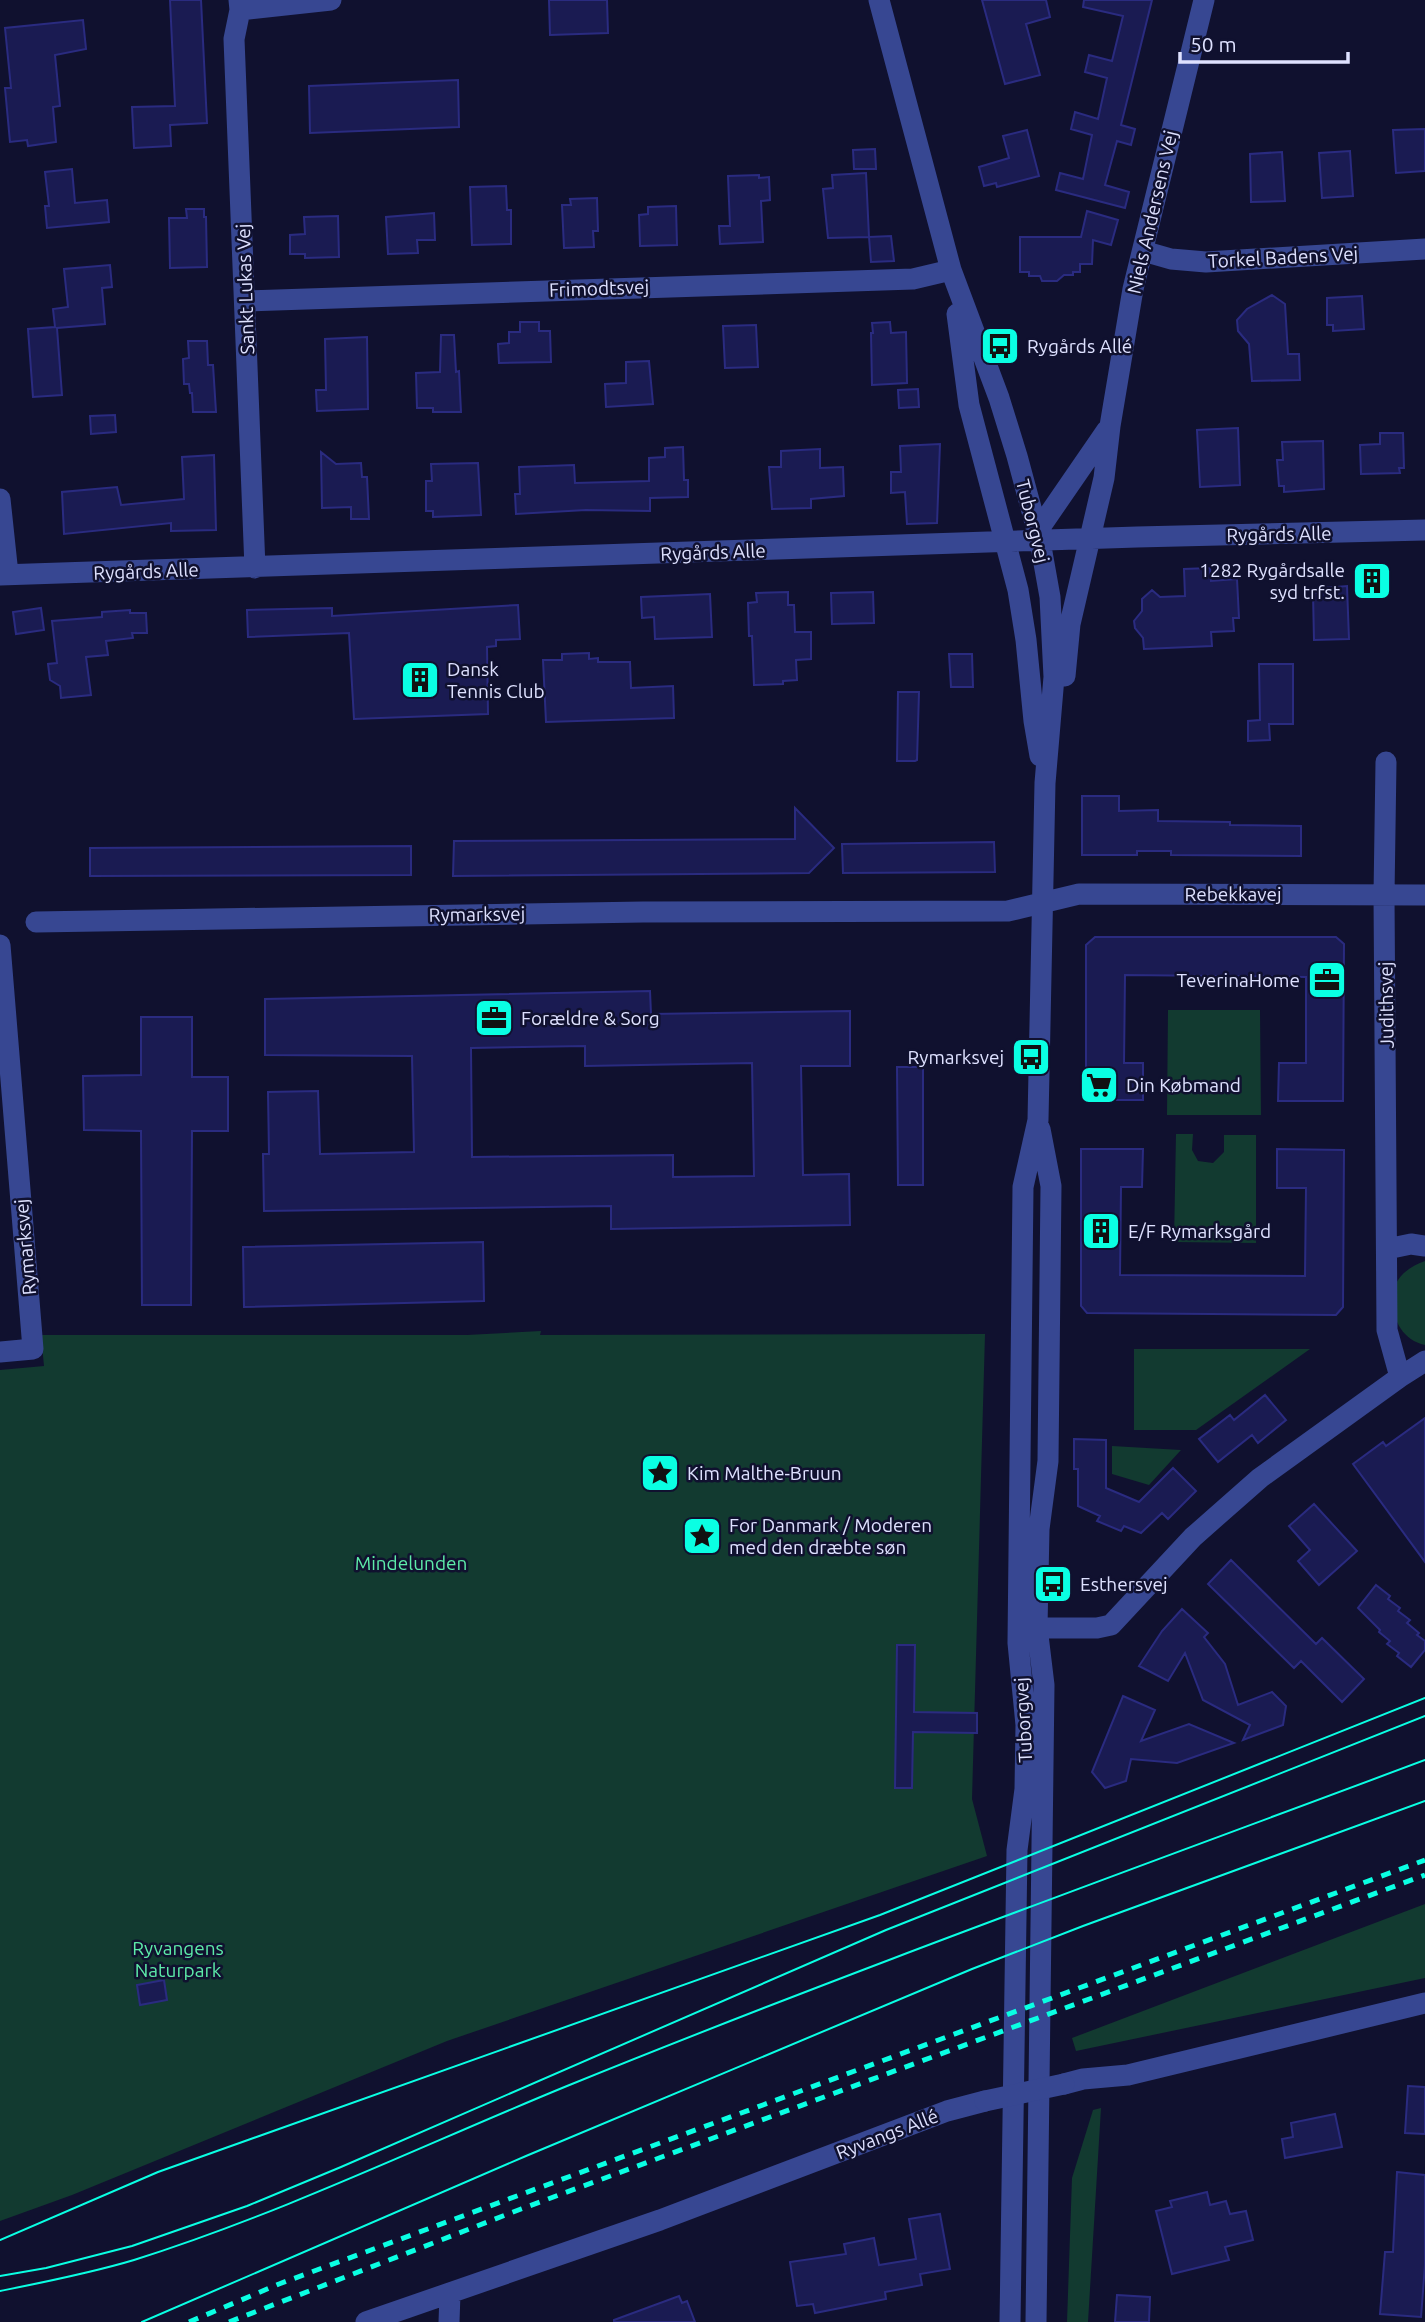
<svg xmlns="http://www.w3.org/2000/svg" width="1425" height="2322" font-family="Ubuntu,sans-serif">
  <style>
    .green { fill: #123a30 }
    .building { fill: #1a1b52; stroke: #2a2b80; stroke-width: 2; fill-rule: evenodd }
    .lines { fill: none; stroke-linecap: round; stroke-linejoin: round }
    .minor { stroke: #374792; stroke-width: 21 }
    .tram { stroke: #0affe3; stroke-width: 2 }
    .rail { stroke: #0affe3; stroke-width: 5; stroke-dasharray: 10 9; stroke-linecap: butt }
    .minor-bridge { stroke: #374792; stroke-width: 21 }
    .labels { text-anchor: middle; stroke-width: 5; stroke-linejoin: round; paint-order: stroke }
    .street-label { font-size: 19px; fill: #dee1ff; stroke: #10112f }
    .poi-label { font-size: 19px; fill: #dee1ff; stroke: #10112f; text-anchor: start }
    .park-label { font-size: 19px; fill: #5deba9; stroke: #10112f }
  </style>
  <rect width="100%" height="100%" fill="#10112f"/>
  <path class="green" d="M1168,1010H1260L1261,1115H1167Z
    M1176,1134H1193L1192,1150L1198,1161L1213,1163L1224,1152V1135H1256V1243L1174,1242Z
    M1425,1261V1345C1398,1339 1388,1310 1395,1286C1400,1273 1413,1265 1425,1261Z
    M541,1331L540,1335L985,1334L972,1799L987,1856L447,2041L72,2195L0,2221V1370L44,1366L41,1335H467Z
    M1134,1349H1310L1196,1430H1134Z
    M1112,1446L1181,1450L1149,1485L1112,1474Z
    M1425,1904V1978L1076,2051L1072,2038Z
    M1101,2108L1088,2322H1067L1072,2178L1093,2110Z"/>
  <path class="building" d="M170,0H201L207,123L170,125L171,146L134,148L132,107L175,106Z
    M549,0H607L608,33L550,35Z
    M982,0H1046L1050,17L1026,24L1040,75L1005,84Z
    M1084,0H1152L1121,125L1135,129L1131,145L1117,141L1105,185L1129,192L1125,208L1056,190L1060,173L1083,179L1092,135L1071,129L1075,112L1098,119L1107,78L1085,72L1089,55L1112,61L1123,16L1083,7Z
    M83,20L86,49L55,55L60,106L53,107L56,142L28,146L27,140L10,142L5,88H11L5,28Z
    M458,80L459,127L310,133L309,86Z
    M1425,129V171L1396,173L1393,130Z
    M1027,130L1039,176L997,187L996,183L984,186L979,167L1009,158L1003,136Z
    M875,149L876,169H854L853,150Z
    M1350,151L1353,196L1322,198L1319,153Z
    M1282,152L1285,201L1251,202L1250,154Z
    M72,169L75,203L107,200L109,222L47,228L45,206H49L45,172Z
    M866,173L869,237L891,236L894,261L871,262L869,237L828,238L823,189L833,188L832,175Z
    M759,175V178L769,177L770,200L761,201L763,242L720,244L719,226H730L728,176Z
    M506,186L507,210H511V244L472,245L470,187Z
    M597,198L598,231H593L594,247L564,248L562,205H571L570,199Z
    M676,206L677,245L640,246L639,215L648,214V207Z
    M186,209H204V217H206L207,267L170,268L169,218H187Z
    M1087,211L1118,220L1111,245L1093,240L1092,264H1080V272H1073V275H1064L1057,281H1042L1040,276H1029V272H1020V237H1081Z
    M434,213L435,240H417L418,253L388,254L386,217Z
    M338,216L339,257L305,258V254H290V235L305,234L304,217Z
    M110,265L112,287L102,288L105,324L57,328L62,395L33,397L28,329L55,327L53,309L68,307L64,269Z
    M1272,295L1285,304L1288,354H1299L1300,380L1252,381L1249,344L1238,331L1237,320L1247,309Z
    M1362,296L1364,329L1333,331V325H1327V298Z
    M520,322H539V331H550L551,362L499,363L498,344L509,343V332H520Z
    M890,322L891,333L906,332L907,383L872,385L871,333H873L872,323Z
    M756,325L758,367L725,368L723,326Z
    M441,335H454L456,372L459,371L461,412H433V408H417L416,373L440,372Z
    M367,337L368,409L317,411L316,390H326L325,339Z
    M188,341H207L208,365H213L216,412H193L192,393H190L189,384H184L183,359L189,358Z
    M649,361L653,404L606,407L605,384L626,383V362Z
    M918,389L919,407L899,408L898,390Z
    M115,415L116,432L91,434L90,416Z
    M1238,428L1240,485L1200,487L1197,430Z
    M1380,433H1403L1404,468H1399L1400,473L1361,474L1360,445L1380,444Z
    M1323,441L1324,489L1284,492V486H1279L1277,460H1283L1282,442Z
    M940,444L937,523L907,524L905,492L891,493V472H901L900,446Z
    M683,447L684,480H688V497L650,498V511L586,510L516,514L515,494H520L519,467L574,465L575,483L649,481V458L665,457V448Z
    M820,449V468L843,467L844,496L811,499V508L772,509L769,467H781V451Z
    M321,452L336,464L361,463L362,477H367L369,519H351V507L322,508Z
    M214,455L216,530L171,531V523L64,534L62,492L117,487L121,505L184,499L182,457Z
    M478,463L481,515L433,517V511H426V481H432L431,464Z
    M1210,568L1211,581L1237,579L1239,618H1233L1234,631L1211,632L1212,646L1144,649L1143,638L1135,628L1134,621L1142,611V599L1152,590L1160,597L1185,596L1184,569Z
    M1347,586L1349,639L1314,640L1313,593L1324,592V588Z
    M788,592V605H794L795,632H811V659L796,660L797,680L783,681V684L754,685L752,636H749L748,603L757,602L756,593Z
    M873,592L874,623L832,624L831,593Z
    M710,594L712,637L655,639L654,617L642,618L641,597Z
    M518,605L520,639L496,640V646L487,647L488,714L354,719L349,633L248,637L247,610L332,608V616Z
    M41,608L44,630L16,634L13,612Z
    M130,610V613H146L147,633H132L133,638L106,641L108,655L86,657L91,695L61,698L60,686L50,680L48,664L57,663L52,621L102,617V612Z
    M589,653V659L598,658V662H630L631,688L673,686L674,718L546,722L543,660H562V654Z
    M949,654H972L973,687H951Z
    M1259,664H1293V724H1269L1270,740L1248,741V721L1260,720Z
    M898,692H919L917,760L915,761H897Z
    M1082,796H1119V811L1158,810V821L1230,822V825L1301,826V856L1171,855V851H1137V855H1082Z
    M795,808L834,848L809,873L453,876L454,841L795,839Z
    M994,842L995,872L843,873L842,844Z
    M411,846V875L90,876V848Z
    M1095,937H1336L1344,944L1343,1101H1278L1279,1063H1306V977L1125,975L1124,1063H1143V1100H1086V945Z
    M650,991L651,1014L850,1011V1066H801L803,1175L849,1174L850,1225L611,1229V1206L264,1211L263,1154H269L268,1092L318,1091L320,1154L414,1152L412,1056L265,1055V999ZM585,1046V1066L752,1063L754,1176L673,1177V1155L472,1157L471,1048Z
    M141,1017H192V1077H228V1131H192L191,1305H142L141,1131L84,1130L83,1076L141,1075Z
    M897,1067H923V1185H898Z
    M1081,1149H1143L1142,1187H1121L1120,1275L1305,1276L1306,1188H1277V1149L1344,1150L1343,1307L1336,1315L1087,1313L1081,1306Z
    M483,1242L484,1301L244,1307L243,1247Z
    M1265,1395L1286,1420L1258,1443L1252,1435L1218,1462L1199,1439L1230,1415L1234,1420Z
    M1425,1418V1562L1353,1464L1383,1442L1386,1446Z
    M1074,1439L1106,1440V1488L1139,1502L1173,1468L1196,1491L1168,1519L1162,1513L1141,1533L1124,1526L1121,1531L1097,1521L1100,1516L1078,1506V1469H1074Z
    M1314,1504L1357,1551L1319,1585L1298,1561L1310,1550L1289,1526Z
    M1231,1560L1316,1644L1322,1638L1364,1679L1342,1702L1301,1661L1294,1668L1208,1584Z
    M1376,1585L1390,1596L1388,1599L1400,1608L1398,1611L1410,1620L1407,1623L1419,1633L1417,1635L1425,1641V1650L1411,1667L1397,1656L1399,1653L1387,1644L1390,1641L1379,1632L1380,1630L1358,1608Z
    M1182,1609L1208,1633L1204,1637L1225,1664L1238,1705L1272,1692L1286,1706L1283,1725L1243,1740L1250,1725L1203,1700L1185,1653L1168,1681L1139,1666L1162,1631Z
    M897,1645H915L914,1712L977,1713V1733L913,1732L912,1788H895Z
    M1123,1696L1155,1710L1141,1741L1189,1724L1234,1743L1177,1763L1131,1759L1126,1781L1105,1788L1092,1772Z
    M164,1980L167,2000L140,2005L137,1985Z
    M1408,2086L1425,2087V2134L1405,2133Z
    M1335,2114L1342,2147L1285,2158L1282,2139L1293,2137L1291,2123Z
    M1397,2172L1425,2175V2265L1421,2317L1380,2314L1385,2252H1393Z
    M1207,2192L1210,2205L1226,2201L1230,2214L1246,2211L1253,2240L1225,2247L1229,2260L1172,2274L1156,2211L1172,2207L1170,2201Z
    M940,2214L950,2269L920,2274L922,2285L885,2292L886,2299L815,2313L813,2304L797,2306L790,2262L846,2254L844,2244L874,2238L879,2265L916,2259L909,2219Z
    M1117,2295L1150,2297L1149,2322H1115Z
    M679,2296L682,2303L687,2301L695,2322H614V2320Z"/>
  <g class="lines">
    <path class="minor" d="M239,0L240,10L234,39L255,568
      M879,0L951,270L999,398L1017,456L1040,541L1050,597L1054,677L1045,783L1038,1120L1023,1187L1018,1643L1026,1725L1025,1789L1017,1850L1010,2322
      M240,10L331,0
      M1143,251L1171,259L1206,262L1425,249
      M245,301L913,279L951,270
      M957,314L969,405L1018,590L1026,640L1034,721L1040,756
      M0,499L8,574
      M1032,539L1107,430
      M0,575L1137,537L1425,530
      M1065,676L1070,624L1104,478L1110,426L1133,289L1204,0
      M1386,762L1384,895L1387,1330L1400,1377
      M36,922L643,912L1008,911L1079,894L1425,895
      M0,945L33,1349L0,1352
      M1387,1249L1411,1244L1425,1246
      M1023,1628H1097L1111,1625L1193,1537L1260,1478L1400,1377L1425,1361
      M1064,2084L1083,2079L1128,2075L1425,2003
      M366,2322L660,2220L947,2111L985,2101
      M449,2322L450,2294
      M1036,2322L1044,1685L1037,1627L1039,1529L1048,1461L1051,1186L1040,1129"/>
    <path class="tram" d="M0,2240L158,2172L880,1915L1425,1698
      M0,2276L46,2268L132,2246L247,2206L341,2167L886,1930L1425,1716
      M0,2291C45,2282 91,2273 134,2260C283,2213 423,2145 567,2086C850,1971 1139,1867 1425,1760
      M142,2322L526,2156L972,1969L1083,1926L1425,1801"/>
    <path class="rail" d="M189,2322L279,2284L1425,1860
      M229,2322L521,2209L1425,1875"/>
    <path class="minor-bridge" d="M985,2101L1064,2084"/>
  </g>
  <defs>
    <g id="bus-square" transform="scale(2.0125)"><rect x="-9" y="-9" width="18" height="18" rx="4" fill="#0affe3" stroke="#10112f"/><path d="M-5-6H5V4H4V6H2V4H-2V6H-4V4H-5ZM-3.5-4V0h7V-4ZM-3.5 1.2v1.5H-2V1.2ZM2 1.2v1.5H3.5V1.2Z" fill="#111"/></g>
    <g id="building-square" transform="scale(2.0125)"><rect x="-9" y="-9" width="18" height="18" rx="4" fill="#0affe3" stroke="#10112f"/><path d="M-4-6H4V6H1V3H-1V6H-4ZM-2.5-4.3h1.7v1.8h-1.7ZM.8-4.3h1.7v1.8H.8ZM-2.5-1h1.7V.8h-1.7ZM.8-1h1.7V.8H.8Z" fill="#111"/></g>
    <g id="office-square" transform="scale(2.0125)"><rect x="-9" y="-9" width="18" height="18" rx="4" fill="#0affe3" stroke="#10112f"/><path d="M-6-3h4V-5.5h4V-3h4V5H-6ZM-1-4.5V-3h2v-1.5ZM-6 0V1H6V0Z" fill="#111"/></g>
    <g id="supermarket-square" transform="scale(2.0125)"><rect x="-9" y="-9" width="18" height="18" rx="4" fill="#0affe3" stroke="#10112f"/><path d="M-6-5.5h2.5l.6 2H6L4.5 2H-2.5L-4.4-4H-6ZM-1.5 3.2a1.3 1.3 0 1 0 .1 0ZM3 3.2a1.3 1.3 0 1 0 .1 0Z" fill="#111"/></g>
    <g id="sight-square" transform="scale(2.0125)"><rect x="-9" y="-9" width="18" height="18" rx="4" fill="#0affe3" stroke="#10112f"/><path d="M0-6L1.8-2.2L6-1.7L2.9 1.2L3.7 5.4L0 3.3L-3.7 5.4L-2.9 1.2L-6-1.7L-1.8-2.2Z" fill="#111"/></g>
  </defs>
  <g fill-rule="evenodd">
    <use href="#bus-square" x="1000" y="346"/>
    <use href="#building-square" x="1372" y="581"/>
    <use href="#building-square" x="420" y="680"/>
    <use href="#office-square" x="1327" y="980"/>
    <use href="#office-square" x="494" y="1018"/>
    <use href="#bus-square" x="1031" y="1057"/>
    <use href="#supermarket-square" x="1099" y="1085"/>
    <use href="#building-square" x="1101" y="1231"/>
    <use href="#sight-square" x="660" y="1473"/>
    <use href="#sight-square" x="702" y="1536"/>
    <use href="#bus-square" x="1053" y="1584"/>
  </g>
  <g class="labels">
    <g class="street-label">
      <text transform="translate(1152 212) rotate(-77)" y="7">Niels Andersens Vej</text>
      <text transform="translate(1283 257) rotate(-3)" y="7">Torkel Badens Vej</text>
      <text transform="translate(599 288) rotate(-2)" y="7">Frimodtsvej</text>
      <text transform="translate(245 289) rotate(-92)" y="7">Sankt Lukas Vej</text>
      <text transform="translate(1033 521) rotate(76)" y="7">Tuborgvej</text>
      <text transform="translate(1279 534) rotate(-1)" y="7">Rygårds Alle</text>
      <text transform="translate(713 552) rotate(-2)" y="7">Rygårds Alle</text>
      <text transform="translate(146 571) rotate(-2)" y="7">Rygårds Alle</text>
      <text x="1233" y="901">Rebekkavej</text>
      <text transform="translate(477 914) rotate(-1)" y="7">Rymarksvej</text>
      <text transform="translate(1386 1005) rotate(-91)" y="7">Judithsvej</text>
      <text transform="translate(25 1247) rotate(-95)" y="7">Rymarksvej</text>
      <text transform="translate(1023 1720) rotate(-93)" y="7">Tuborgvej</text>
      <text transform="translate(887 2134) rotate(-21)" y="7">Ryvangs Allé</text>
    </g>
    <g class="poi-label">
      <text x="1027" y="353">Rygårds Allé</text>
      <text x="1345" y="577" text-anchor="end">1282 Rygårdsalle<tspan x="1345" dy="22">syd trfst.</tspan></text>
      <text x="447" y="676">Dansk<tspan x="447" dy="22">Tennis Club</tspan></text>
      <text x="1300" y="987" text-anchor="end">TeverinaHome</text>
      <text x="521" y="1025">Forældre &amp; Sorg</text>
      <text x="1004" y="1064" text-anchor="end">Rymarksvej</text>
      <text x="1126" y="1092">Din Købmand</text>
      <text x="1128" y="1238">E/F Rymarksgård</text>
      <text x="687" y="1480">Kim Malthe-Bruun</text>
      <text x="729" y="1532">For Danmark / Moderen<tspan x="729" dy="22">med den dræbte søn</tspan></text>
      <text x="1080" y="1591">Esthersvej</text>
    </g>
    <g class="park-label">
      <text x="411" y="1570">Mindelunden</text>
      <text x="178" y="1955">Ryvangens<tspan x="178" dy="22">Naturpark</tspan></text>
    </g>
  </g>
  <path d="M1180 52v10h168v-10" fill="none" stroke="#dee1ff" stroke-width="3.5"/>
  <text x="1190" y="52" font-size="21" fill="#dee1ff" stroke="#10112f" stroke-width="5" paint-order="stroke">50 m</text>
</svg>
